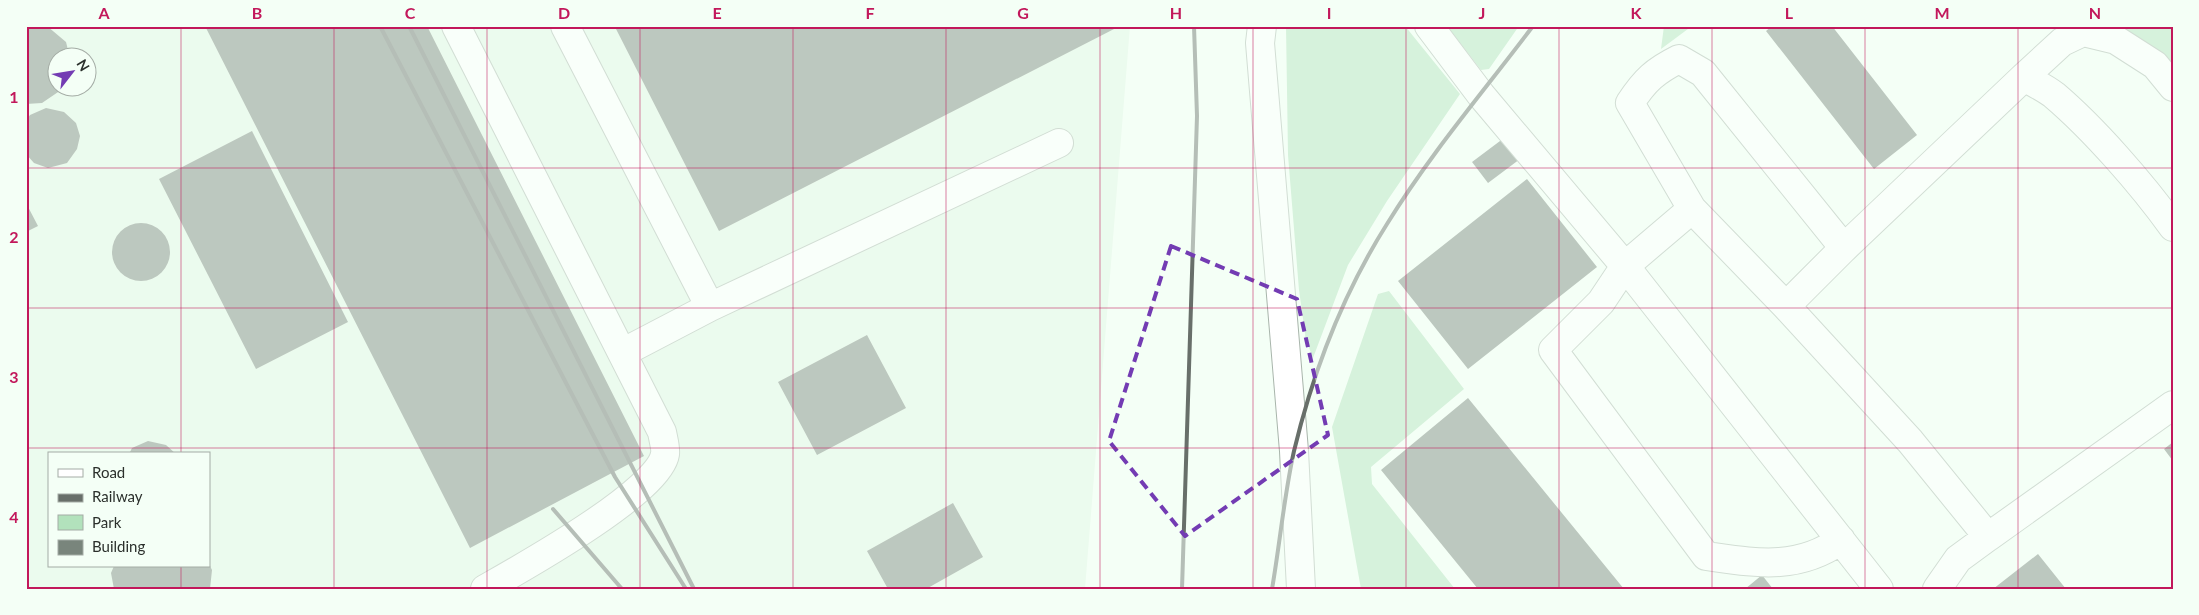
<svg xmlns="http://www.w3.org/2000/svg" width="2199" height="615" font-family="Lato,sans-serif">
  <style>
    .built { fill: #e1f5e4; fill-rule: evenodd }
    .green { fill: #b2e2bc }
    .building { fill: #79857c }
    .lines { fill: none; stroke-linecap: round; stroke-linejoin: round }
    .minor-casing { stroke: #a8b5ab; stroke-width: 30 }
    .minor { stroke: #fff; stroke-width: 28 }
    .rail { stroke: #686f6a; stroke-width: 4 }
    .marked { fill: none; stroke: #733cb3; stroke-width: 4; stroke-dasharray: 10 6; stroke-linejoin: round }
    .grid { fill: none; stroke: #c2185b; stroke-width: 1; stroke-opacity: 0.55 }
    .neatline { fill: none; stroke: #c2185b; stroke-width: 2 }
    .grid-label { font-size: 16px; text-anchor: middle; font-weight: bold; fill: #c2185b }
  </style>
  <rect width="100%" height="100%" fill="#f4fff6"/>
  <path class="built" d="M26,26H1130L1085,589H26ZM58,58H88V88H58ZM49,454H209V566H49Z"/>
  <path class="green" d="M1286,26H1405L1460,94L1387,201L1348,265L1313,358L1306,340L1299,290L1288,155Z
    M1447,26H1519L1489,69L1481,70Z
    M1664,26H1692L1661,49Z
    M2110,26H2173V71Z
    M1389,291L1464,389L1371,467L1372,484L1455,589H1361L1332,427L1378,294Z"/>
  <path class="building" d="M26,26H47L66,42L70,58H58V88H64L42,103L26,104Z
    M205,26H427L644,456L470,548Z
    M618,26H1115L1116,28L719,231L615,27Z
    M1772,26H1832L1917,135L1874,169L1766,31Z
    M46,108L64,112L76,123L80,136L77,149L67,163L48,168L34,163L26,154V121L30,115Z
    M252,131L348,322L256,369L159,179Z
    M1504,138L1520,159L1488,183L1472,162Z
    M1527,179L1597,267L1468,369L1398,281Z
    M26,203L38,226L26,232Z
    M112 252a29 29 0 1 1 58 0a29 29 0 1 1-58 0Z
    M867,335L906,408L817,455L778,382Z
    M1468,398L1624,589H1478L1381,470Z
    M148,441L166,445L176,454H129L132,448Z
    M2173,442V461L2164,449Z
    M953,503L983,557L926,589H888L867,551Z
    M2038,554L2066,589H1993Z
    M114,566H210L212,570L210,589H114L111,573Z
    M1762,575L1773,589H1745Z"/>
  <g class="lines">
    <g class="minor-casing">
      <path id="minor" d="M456,26L662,432C663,438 666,448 665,454C659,492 520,569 485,589
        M565,26L710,307
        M1262,26L1260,43L1294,451L1301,589
        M1429,26L1481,95L1625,266L1879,589
        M2024,77L2062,42L2083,32L2116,40L2155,65L2173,87
        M1692,209L1786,306L1910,441L1988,537L2173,405
        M1786,306L1844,248
        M622,353L710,307L1059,143
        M1841,540C1797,571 1756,563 1706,556L1553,350L1601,302L1625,266L1692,209L1630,103C1645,80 1655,71 1679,59L1703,73L1844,248L2024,77C2034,83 2045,88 2054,95C2094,129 2142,184 2173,227
        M1937,589L1958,559L1988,537"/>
    </g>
    <use href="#minor" class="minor"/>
    <path class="rail" d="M380,26L615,477L686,589
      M409,26L694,589
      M553,509L622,589
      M1182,589L1197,116L1194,26
      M1272,589C1280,543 1284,496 1294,451C1313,372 1344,292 1387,224C1430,154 1484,91 1533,26"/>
  </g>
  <path d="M0 0H2199V615H0ZM1171,246L1297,299L1328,435L1185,536L1109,441Z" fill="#f4fff6" fill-opacity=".55" fill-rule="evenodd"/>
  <path class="marked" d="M1171,246L1297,299L1328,435L1185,536L1109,441Z"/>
  <path class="grid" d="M181,26V454M334,26V589M487,26V589M640,26V589M793,26V589M946,26V589M1100,26V589M1253,26V589M1406,26V589M1559,26V589M1712,26V589M1865,26V589M2018,26V589M26,168H2173M26,308H2173M26,448H2173M181,566V589"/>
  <rect width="2199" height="615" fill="none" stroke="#f4fff6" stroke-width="55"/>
  <rect x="48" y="452" width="162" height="115" fill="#f4fff6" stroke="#a4aca5"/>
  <rect x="58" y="469" width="25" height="8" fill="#ffffff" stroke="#a4aca5"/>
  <text x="92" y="478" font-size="15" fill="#2b302c">Road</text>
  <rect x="58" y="494" width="25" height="8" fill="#686f6a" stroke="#a4aca5"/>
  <text x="92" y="502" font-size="15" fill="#2b302c">Railway</text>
  <rect x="58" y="515" width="25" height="15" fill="#b2e2bc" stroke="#a4aca5"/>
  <text x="92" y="528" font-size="15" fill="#2b302c">Park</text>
  <rect x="58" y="540" width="25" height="15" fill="#79857c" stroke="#a4aca5"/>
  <text x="92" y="552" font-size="15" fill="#2b302c">Building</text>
  <g transform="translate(72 72) rotate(59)"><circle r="24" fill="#f4fff6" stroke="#a4aca5"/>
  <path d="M0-4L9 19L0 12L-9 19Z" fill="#733cb3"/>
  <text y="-8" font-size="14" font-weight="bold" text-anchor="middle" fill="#2b302c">N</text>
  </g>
  <rect x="28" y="28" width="2144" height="560" class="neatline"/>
  <g class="grid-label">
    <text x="104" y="19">A</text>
    <text x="257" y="19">B</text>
    <text x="410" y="19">C</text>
    <text x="564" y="19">D</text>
    <text x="717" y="19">E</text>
    <text x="870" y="19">F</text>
    <text x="1023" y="19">G</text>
    <text x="1176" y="19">H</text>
    <text x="1329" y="19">I</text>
    <text x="1482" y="19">J</text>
    <text x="1636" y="19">K</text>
    <text x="1789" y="19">L</text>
    <text x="1942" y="19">M</text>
    <text x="2095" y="19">N</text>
    <text x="14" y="103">1</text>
    <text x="14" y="243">2</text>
    <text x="14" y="383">3</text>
    <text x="14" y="523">4</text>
  </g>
</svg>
